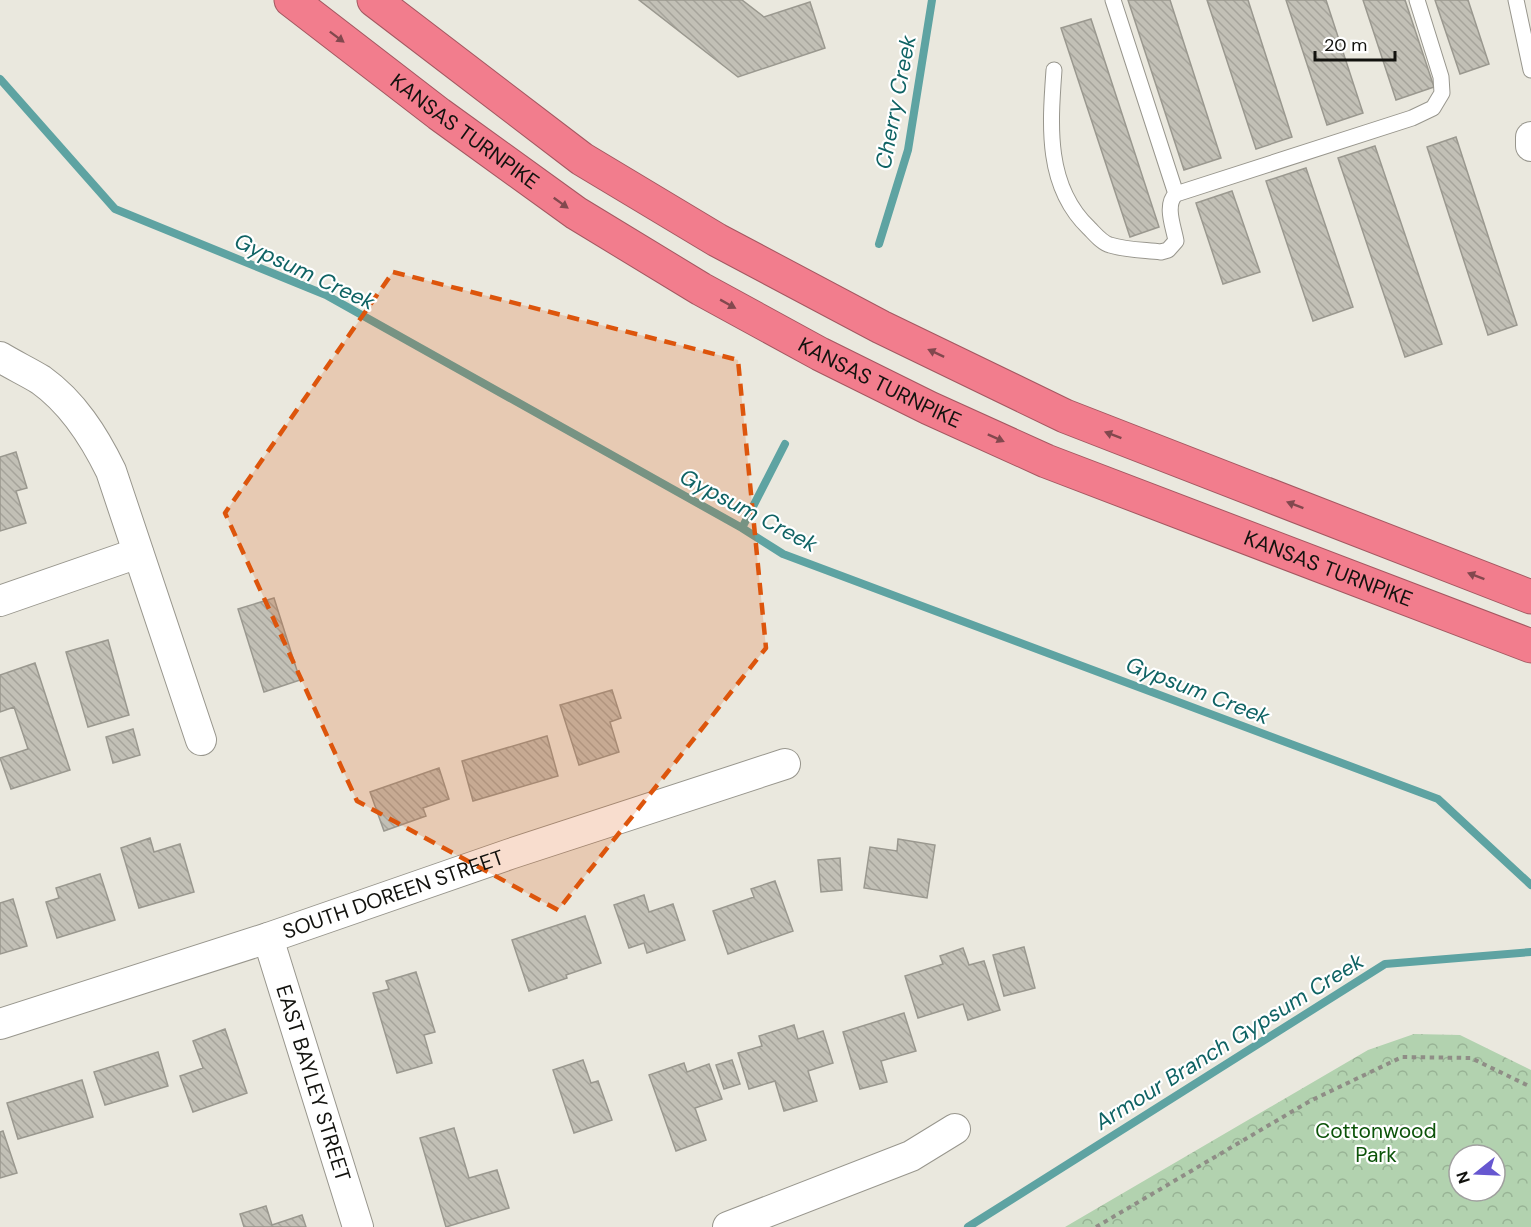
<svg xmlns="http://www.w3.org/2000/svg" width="1531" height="1227" font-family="'DM Sans',sans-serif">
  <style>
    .park { fill: url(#park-crowns); fill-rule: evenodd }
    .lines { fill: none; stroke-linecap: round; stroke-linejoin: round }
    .stream { stroke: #5ea3a2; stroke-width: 8 }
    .building { fill: url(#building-back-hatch); stroke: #9a988f; stroke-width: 1.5 }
    .service-casing { stroke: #98968d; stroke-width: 17 }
    .minor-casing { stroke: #98968d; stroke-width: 32 }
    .motorway-casing { stroke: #a45861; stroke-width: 35 }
    .path { stroke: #8f8d86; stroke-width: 4; stroke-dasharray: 4.5 4.5; stroke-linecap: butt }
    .service { stroke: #fff; stroke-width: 15 }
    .minor { stroke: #fff; stroke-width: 30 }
    .motorway { stroke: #f27d8d; stroke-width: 33 }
    .oneway { fill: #82484e }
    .marked { fill: #dd550c; fill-opacity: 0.2; stroke: #dd550c; stroke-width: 4.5; stroke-dasharray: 12 8; stroke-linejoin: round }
    .labels { text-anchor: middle; stroke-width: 4.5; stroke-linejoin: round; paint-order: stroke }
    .street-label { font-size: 21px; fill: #12120e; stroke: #fff }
    .park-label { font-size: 21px; fill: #0c5309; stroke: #fff }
    .water-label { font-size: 22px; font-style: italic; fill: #0f6364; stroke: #fff }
  </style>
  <defs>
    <pattern id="park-crowns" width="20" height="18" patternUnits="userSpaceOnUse" patternTransform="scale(1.5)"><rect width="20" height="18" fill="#b2d2af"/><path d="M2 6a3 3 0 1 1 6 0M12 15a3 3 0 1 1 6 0" fill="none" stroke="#98b395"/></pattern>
    <pattern id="building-back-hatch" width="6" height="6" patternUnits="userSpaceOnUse" patternTransform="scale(1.5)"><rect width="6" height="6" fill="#c2c0b6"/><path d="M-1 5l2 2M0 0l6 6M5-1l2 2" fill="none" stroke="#a6a49b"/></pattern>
  </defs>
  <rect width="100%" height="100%" fill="#eae8de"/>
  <path class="park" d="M1414,1034L1460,1035L1531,1070V1227H1065L1368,1050ZM1459,1155H1495V1191H1459Z"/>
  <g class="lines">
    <path class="stream" d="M0,79L115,209L326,295L742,528L783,554L1438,799L1531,885
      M879,244L908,150L932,0
      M742,528L785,444
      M968,1227L1385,964L1531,952"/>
  </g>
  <path class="building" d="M639,0H742L764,17L810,2L825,48L738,77Z
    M1128,0H1170L1221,158L1184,170Z
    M1207,0H1248L1292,137L1256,149Z
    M1286,0H1326L1363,113L1327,125Z
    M1363,0H1405L1434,87L1396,100Z
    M1435,0H1468L1489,64L1460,74Z
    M1091,19L1159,227L1130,237L1061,28Z
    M1456,137L1517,325L1488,335L1427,147Z
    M1375,146L1442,344L1405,357L1338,158Z
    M1306,168L1353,307L1313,321L1266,181Z
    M1232,191L1260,272L1223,284L1196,203Z
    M16,452L27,488L16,491L26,523L0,531V457Z
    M274,598L300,680L264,692L238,609Z
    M108,640L129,715L88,727L66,652Z
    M35,663L70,770L11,789L0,758L28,749L14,707L0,712V675Z
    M612,690L621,718L610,722L619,752L579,765L560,705Z
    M133,729L140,755L113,763L106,737Z
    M547,736L558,776L473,801L462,761Z
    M439,768L449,799L423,808L426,816L384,831L370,792Z
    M150,838L154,852L180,844L194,892L139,908L121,848Z
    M898,839L935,845L927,898L864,888L870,847L897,851Z
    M840,858L842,890L821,892L818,860Z
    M100,874L115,920L57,938L46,902L59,898L56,888Z
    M775,881L793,931L728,954L713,911L754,897L751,889Z
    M644,895L649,912L673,904L685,940L647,953L644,943L629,948L614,905Z
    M13,899L27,946L0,954V903Z
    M585,916L601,963L566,975L567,978L529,991L512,940Z
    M1024,947L1035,988L1004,996L993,955Z
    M963,948L969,965L984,961L1000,1010L968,1020L963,1004L918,1018L905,976L943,964L940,956Z
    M416,972L435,1032L424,1035L432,1063L397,1073L373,993L389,989L386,981Z
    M904,1013L916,1051L881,1061L887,1082L860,1089L843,1032Z
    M794,1025L798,1039L823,1031L833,1063L808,1071L817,1101L784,1111L775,1081L749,1089L738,1053L762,1046L759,1036Z
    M225,1029L247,1093L193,1112L180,1076L203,1068L193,1041Z
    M158,1052L168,1086L105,1105L94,1072Z
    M583,1060L591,1083L598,1081L612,1120L574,1133L553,1070Z
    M732,1060L740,1084L724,1089L716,1065Z
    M684,1063L687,1072L709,1064L722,1099L695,1108L706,1140L676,1151L649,1075Z
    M82,1080L93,1117L18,1139L7,1103Z
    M454,1128L469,1178L497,1170L509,1208L446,1227L420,1138Z
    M3,1131L17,1173L0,1178V1132Z
    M266,1206L272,1225L302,1215L306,1227H244L240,1214Z"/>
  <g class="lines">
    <g class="service-casing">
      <path id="service" d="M1113,0L1176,194
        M1516,0L1531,70
        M1054,70C1050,125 1045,186 1089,228C1095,234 1102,243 1110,245C1126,250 1145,250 1161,252L1168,250L1176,241C1174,228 1164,205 1176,194L1412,118L1433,108L1442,93L1441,77L1417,0"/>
    </g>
    <g class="minor-casing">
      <g id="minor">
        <path d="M1531,137V146"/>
        <path d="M0,357C13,365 28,372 41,380C73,403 94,436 111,471L201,740"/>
        <path d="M0,601L138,553"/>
        <path id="s1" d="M268,938L358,1227"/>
        <path id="s2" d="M0,1024L268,938L510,854L785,764"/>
        <path d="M728,1227L911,1156L955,1129"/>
      </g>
    </g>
    <g class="motorway-casing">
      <g id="motorway">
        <path id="s3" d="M291,0L439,114L576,213L701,289L820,354L929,408L1046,461L1531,646"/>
        <path d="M374,0L582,159L717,240L881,327L1065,416L1531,597"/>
      </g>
    </g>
    <path class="path" d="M1096,1227L1310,1101L1402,1057L1471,1058L1531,1087"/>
    <use href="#service" class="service"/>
    <use href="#minor" class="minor"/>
    <use href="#motorway" class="motorway"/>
  </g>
  <defs><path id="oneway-solid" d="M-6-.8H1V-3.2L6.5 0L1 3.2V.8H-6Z" transform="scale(1.5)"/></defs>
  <g class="oneway">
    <use href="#oneway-solid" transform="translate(337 37) rotate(37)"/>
    <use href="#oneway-solid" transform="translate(561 203) rotate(36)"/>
    <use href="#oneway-solid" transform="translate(728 304) rotate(29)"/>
    <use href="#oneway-solid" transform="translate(936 353) rotate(-155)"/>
    <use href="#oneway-solid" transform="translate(1113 435) rotate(-159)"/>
    <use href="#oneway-solid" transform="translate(996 438) rotate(24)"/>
    <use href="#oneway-solid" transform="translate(1295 505) rotate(-159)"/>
    <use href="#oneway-solid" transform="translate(1476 576) rotate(-159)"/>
  </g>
  <path class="marked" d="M393,272L738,360L766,648L558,910L357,801L225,513Z"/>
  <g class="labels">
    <g class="street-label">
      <text dy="7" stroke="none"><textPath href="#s3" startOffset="218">KANSAS TURNPIKE</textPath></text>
      <text dy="7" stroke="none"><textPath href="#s3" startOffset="704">KANSAS TURNPIKE</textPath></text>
      <text dy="7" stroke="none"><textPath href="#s3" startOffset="1190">KANSAS TURNPIKE</textPath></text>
      <text dy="7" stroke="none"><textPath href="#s2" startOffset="414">SOUTH DOREEN STREET</textPath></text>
      <text dy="7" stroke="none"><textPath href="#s1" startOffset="152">EAST BAYLEY STREET</textPath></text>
    </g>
    <g class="park-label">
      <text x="1376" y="1138">Cottonwood<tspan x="1376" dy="24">Park</tspan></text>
    </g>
    <g class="water-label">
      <text transform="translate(895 102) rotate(-79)" y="8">Cherry Creek</text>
      <text transform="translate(305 271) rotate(25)" y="8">Gypsum Creek</text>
      <text transform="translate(749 510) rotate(28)" y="8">Gypsum Creek</text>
      <text transform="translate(1198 690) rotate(21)" y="8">Gypsum Creek</text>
      <text transform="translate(1229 1041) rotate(-32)" y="8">Armour Branch Gypsum Creek</text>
    </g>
  </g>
  <g transform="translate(1477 1173) rotate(252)"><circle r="28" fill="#ffffff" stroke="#a0a09f" stroke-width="1.5"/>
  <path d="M0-4.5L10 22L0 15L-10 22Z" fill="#6657d0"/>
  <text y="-9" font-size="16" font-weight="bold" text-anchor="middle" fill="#12120e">N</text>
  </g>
  <path d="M1315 51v9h80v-9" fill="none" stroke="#12120e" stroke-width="3"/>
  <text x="1324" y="51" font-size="18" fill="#12120e" stroke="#ffffff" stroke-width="4.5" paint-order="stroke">20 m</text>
</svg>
